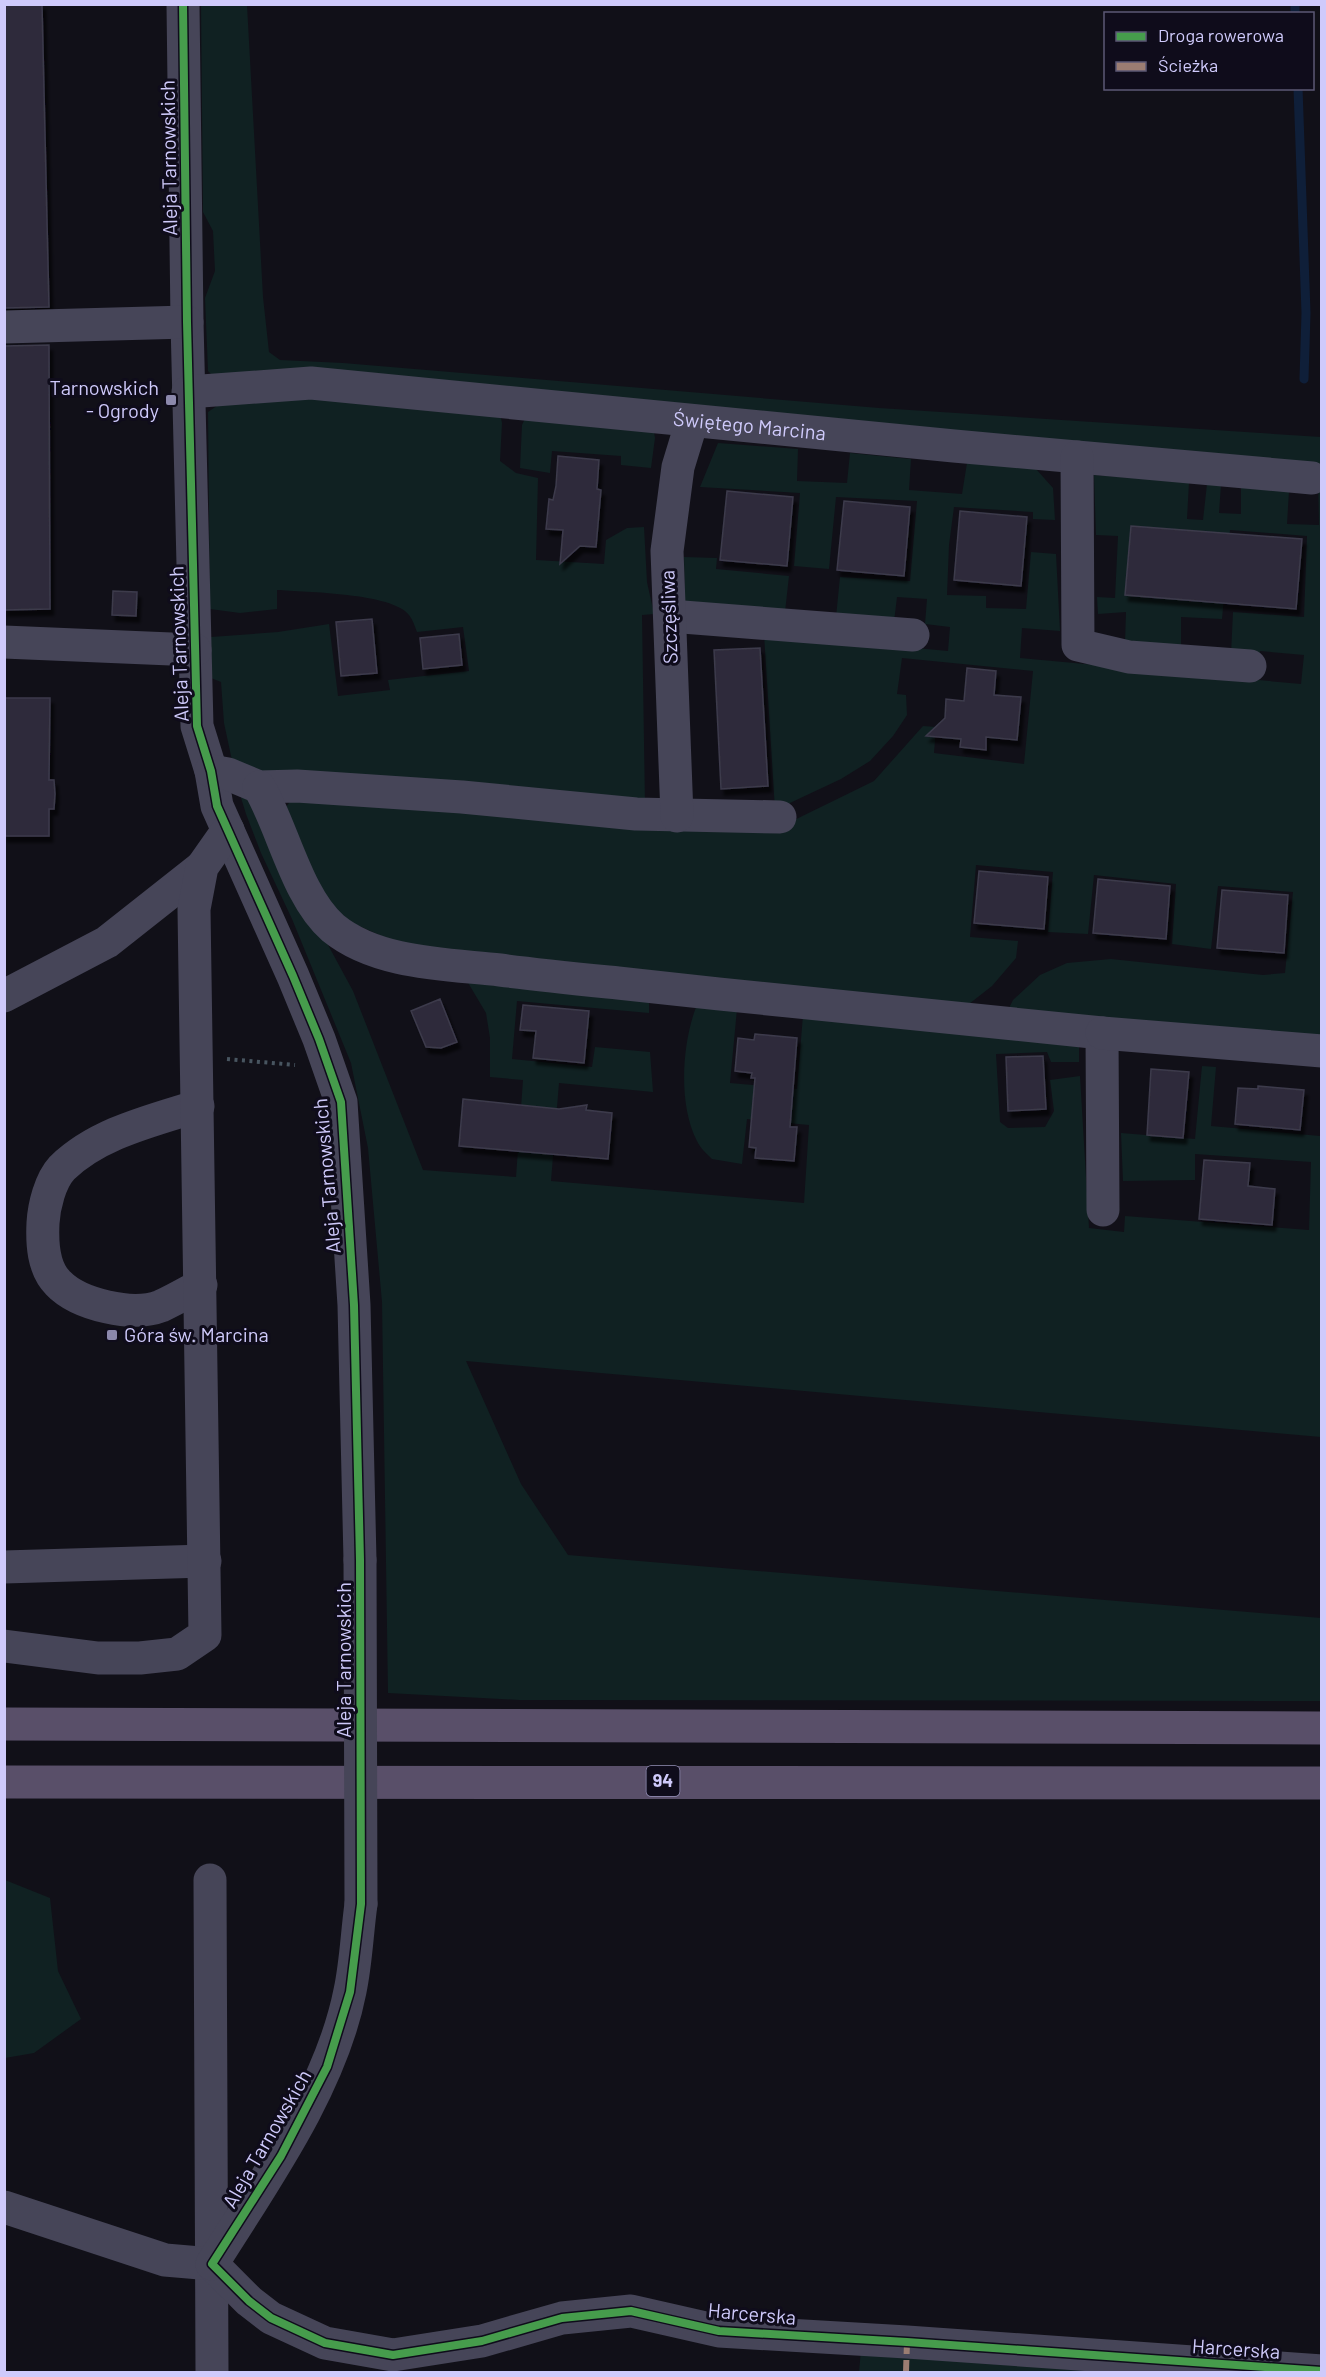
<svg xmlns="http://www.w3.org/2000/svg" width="1326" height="2377" font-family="Barlow,sans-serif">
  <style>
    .green { fill: #102122 }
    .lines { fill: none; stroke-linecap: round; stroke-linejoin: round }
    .stream { stroke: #0f1f39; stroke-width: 9 }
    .building { fill: #2f2c3a; stroke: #3c3a4c; stroke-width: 1.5; filter: url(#shadow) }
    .path { stroke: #485560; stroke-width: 4; stroke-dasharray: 3 4.5; stroke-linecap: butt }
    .minor { stroke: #464558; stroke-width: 33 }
    .major { stroke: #594f69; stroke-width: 33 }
    .minor-bridge { stroke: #464558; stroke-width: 33 }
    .quiet { stroke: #9b7d72; stroke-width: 6; stroke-dasharray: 12 6; stroke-linecap: butt }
    .cycleway-casing { stroke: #0f0c1b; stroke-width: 11 }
    .cycleway { stroke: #469c4c; stroke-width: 8 }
    .poi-dot { fill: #8c89ac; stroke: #0f0c1b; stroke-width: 2 }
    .labels { text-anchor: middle; stroke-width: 6; stroke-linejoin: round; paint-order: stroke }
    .shield { fill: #0f0c1b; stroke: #9591b8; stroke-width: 1.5 }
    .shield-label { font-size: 18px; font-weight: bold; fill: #cfcafb }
    .street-label { font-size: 20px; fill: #cfcafb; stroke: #0f0c1b }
    .poi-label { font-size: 20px; fill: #cfcafb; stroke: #0f0c1b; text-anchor: end }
  </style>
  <defs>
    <filter id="shadow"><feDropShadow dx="3.5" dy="6" stdDeviation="1.5" flood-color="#0009"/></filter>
  </defs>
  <rect width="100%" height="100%" fill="#111018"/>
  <path class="green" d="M201,5H247L263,297L269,352L280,360L343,363L879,408L1321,437V1041L1007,1012L1013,1000L1040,975L1067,963L1111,959L1263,975L1285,973L1293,892L1218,886L1211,949L1172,944L1176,884L1094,875L1088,934L1048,932L1053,872L976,865L970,937L1018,941L1016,958L992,986L969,1004L413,950L337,916L312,875L286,807L292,799L780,827L874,781L923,726L936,727L934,753L1024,764L1033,671L902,658L897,694L906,695L907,715L893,736L870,761L841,779L775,810L764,634L948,651L950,627L925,624L927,599L897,597L894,622L836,617L840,577L910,581L917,501L836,497L829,569L794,566L800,493L700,487L718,443L798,449L797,481L847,483L850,453L911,459L909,490L962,494L967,463L1036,469L1053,488L1055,520L1033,519V512L954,507L949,545L947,595L986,596V608L1026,609L1031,552L1056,554L1060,631L1022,628L1020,658L1301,684L1304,655L1260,651L1259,656L1231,654L1233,612L1304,617L1307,536L1230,530L1222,619L1181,617V648L1125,643L1126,612L1098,614L1097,597L1115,598L1118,536L1096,535L1094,475L1189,482L1187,519L1203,520L1207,484L1221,485L1219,513L1241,514V487L1289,491L1287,524L1319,525L1318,471L215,378L208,371L205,298L215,271L213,231L203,212Z
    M279,393L499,409L502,423L500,461L516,473L538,478L536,560L604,564L606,540L627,528L644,527L647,582L654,614L642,615L645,805L257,771L233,765L224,723L221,682L211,678V637L278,632L329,624L338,696L390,690L388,680L469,671L463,627L417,632C415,627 413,620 409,615C393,593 304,592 277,590V609L240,613L210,609L208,412L227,399Z
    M528,412L653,427L655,438L651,468L621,465V456L552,451L550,473L520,468L522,425Z
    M684,557L717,558L716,569L789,576L785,612L685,604Z
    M242,786L353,991L423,1170L516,1177L523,1080L490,1077V1038L486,1013L467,981L649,998V1013L517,1001L512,1059L592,1067L595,1047L650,1052L653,1092L559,1083L551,1181L804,1203L809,1125L747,1119L742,1164L712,1159C707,1154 700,1148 697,1141C678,1104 682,1045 696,1007L737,1009L730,1083L797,1089L803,1015L1079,1043V1062H1051L1047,1052L996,1054L1000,1122L1008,1128L1045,1127L1054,1111L1050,1080L1080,1076L1089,1228L1124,1232L1125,1216L1309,1230L1311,1162L1195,1154V1180L1123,1181L1121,1133L1195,1139L1202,1066L1216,1067L1211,1126L1320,1136L1321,1127V1437L466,1361L521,1484L568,1555L1321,1618V1701L520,1700L388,1693L382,1302L368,1148L351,1063L292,919L261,853L246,814L238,788Z
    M5,1880L50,1898L58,1971L81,2019L34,2053L5,2058Z
    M862,2339L1321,2372H859Z"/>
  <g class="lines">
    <path class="stream" d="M1295,4V14
      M1298,88L1306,313L1304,379"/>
  </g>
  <path class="building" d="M4,4H42L49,307L4,308Z
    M49,345L50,609L4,610V346Z
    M558,456L599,460L597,489L601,490L596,547L580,546L560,564L563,530L546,529L549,499L553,500L556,486Z
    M727,491L793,497L787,566L720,560Z
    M844,501L910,507L904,576L837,570Z
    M960,511L1027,517L1021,586L954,580Z
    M1131,526L1302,539L1296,609L1125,595Z
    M113,591L137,592L136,616L112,615Z
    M372,619L377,673L341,676L336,622Z
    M459,634L462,665L423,669L420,638Z
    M760,648L768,786L721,789L714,650Z
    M967,668L996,671L994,695L1021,697L1017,740L986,737V750L960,747L961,739L926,736L945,718L946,699L964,701Z
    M4,698H50L49,780H54L55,794L54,809H49V836H4Z
    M979,871L1048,877L1044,929L974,923Z
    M1098,879L1170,886L1166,939L1093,933Z
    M1222,890L1288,895L1284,953L1217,948Z
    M440,999L457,1042L441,1048L426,1047L411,1011Z
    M523,1005L589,1011L584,1063L533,1058L536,1031L520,1030Z
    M755,1034L797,1038L790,1127H797L794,1161L755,1158L756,1148L749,1147L755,1078H751L752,1073L735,1071L738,1038L754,1040Z
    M1043,1056L1046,1109L1008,1111L1006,1057Z
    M1151,1069L1189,1072L1183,1138L1147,1135Z
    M1258,1086L1304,1090L1300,1130L1235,1124L1238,1088L1258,1089Z
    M463,1099L559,1109L587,1105L586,1110L612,1113L608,1159L459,1146Z
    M1204,1160L1250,1163L1248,1186L1275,1189L1272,1225L1199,1219Z"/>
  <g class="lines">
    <path class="path" d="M227,1059L295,1065"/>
    <g class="minor">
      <path d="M183,4L187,322L197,726L211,771L217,806L293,976L319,1039L341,1102L354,1305L360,1560"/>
      <path d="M4,327L187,322"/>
      <path id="s1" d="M188,392L311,383L954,446L1312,478"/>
      <path d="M1077,457L1078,645L1129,657L1250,666"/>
      <path d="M670,616L913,635"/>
      <path d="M4,642L195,650"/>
      <path d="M211,771L228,774L259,787L297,786L462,797L636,814L780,817"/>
      <path d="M259,787C283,828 297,897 333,928C377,964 446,964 500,970C539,975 579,979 618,983C779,1001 940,1016 1102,1033L1103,1210"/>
      <path d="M677,816L667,551L678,467L692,421"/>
      <path d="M4,996L107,942L202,867"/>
      <path d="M1102,1033L1322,1051"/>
      <path d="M198,1106C151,1121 98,1133 62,1168C50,1181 44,1206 43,1223C42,1243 43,1268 58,1283C79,1305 133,1317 161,1306C174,1300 188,1292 201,1285"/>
      <path d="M4,1567L205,1561"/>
      <path d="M4,1646L98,1658H140L177,1654L205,1635L194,909L202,867L228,830"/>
      <path d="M210,1880L212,2372"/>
      <path d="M4,2207L165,2260L212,2264"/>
      <path d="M212,2264L249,2301L271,2318L325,2343L393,2355L482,2341L562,2318L631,2311L719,2331L907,2342L1322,2371"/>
      <path d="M212,2264C264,2181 331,2088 350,1991C356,1963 357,1933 361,1904"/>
    </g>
    <path class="major" d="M4,1724L1322,1728
      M4,1782L1322,1783"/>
    <path class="minor-bridge" d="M360,1560L361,1904"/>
    <path class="quiet" d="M906,2372L907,2342"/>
    <g class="cycleway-casing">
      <path id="cycleway" d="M183,4L187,322L197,726L211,771L217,806L293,976L319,1039L341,1102L354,1305L360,1560L361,1904L350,1992L327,2067L281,2156L212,2264L249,2301L271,2318L325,2343L393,2355L482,2341L562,2318L631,2311L719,2331L907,2342L1322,2371"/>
    </g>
    <use href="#cycleway" class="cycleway"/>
  </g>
  <g class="poi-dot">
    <rect x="165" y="394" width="12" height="12" rx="3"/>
    <rect x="106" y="1329" width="12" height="12" rx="3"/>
  </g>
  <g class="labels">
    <rect class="shield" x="646.5" y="1766" width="33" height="30" rx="4.5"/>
    <g class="shield-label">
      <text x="663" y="1787">94</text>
    </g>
    <g class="street-label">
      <text transform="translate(169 158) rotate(-91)" y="7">Aleja Tarnowskich</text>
      <text dy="7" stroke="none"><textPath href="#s1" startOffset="564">Świętego Marcina</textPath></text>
      <text transform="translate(669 617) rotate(-92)" y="7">Szczęśliwa</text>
      <text transform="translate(179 644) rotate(-92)" y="7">Aleja Tarnowskich</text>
      <text transform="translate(327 1176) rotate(-95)" y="7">Aleja Tarnowskich</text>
      <text transform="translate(344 1660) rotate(-90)" y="7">Aleja Tarnowskich</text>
      <text transform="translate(267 2139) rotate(-60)" y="7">Aleja Tarnowskich</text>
      <text transform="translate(752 2314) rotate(5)" y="7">Harcerska</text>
      <text transform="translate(1236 2349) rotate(4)" y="7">Harcerska</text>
    </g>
    <g class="poi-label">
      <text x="159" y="395">Tarnowskich<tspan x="159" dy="23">- Ogrody</tspan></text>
      <text x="124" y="1342" text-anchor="start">Góra św. Marcina</text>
    </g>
  </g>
  <rect width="1326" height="2377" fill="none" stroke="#cfcafb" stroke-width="12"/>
  <rect x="1104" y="12" width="210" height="78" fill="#0f0c1b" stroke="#5c5875" stroke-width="1.5"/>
  <rect x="1116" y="32" width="30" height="9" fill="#469c4c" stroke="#5c5875" stroke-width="1.5"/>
  <text x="1158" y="42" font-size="18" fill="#cfcafb">Droga rowerowa</text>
  <rect x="1116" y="62" width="30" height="9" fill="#9b7d72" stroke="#5c5875" stroke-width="1.5"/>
  <text x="1158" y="72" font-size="18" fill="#cfcafb">Ścieżka</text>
</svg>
